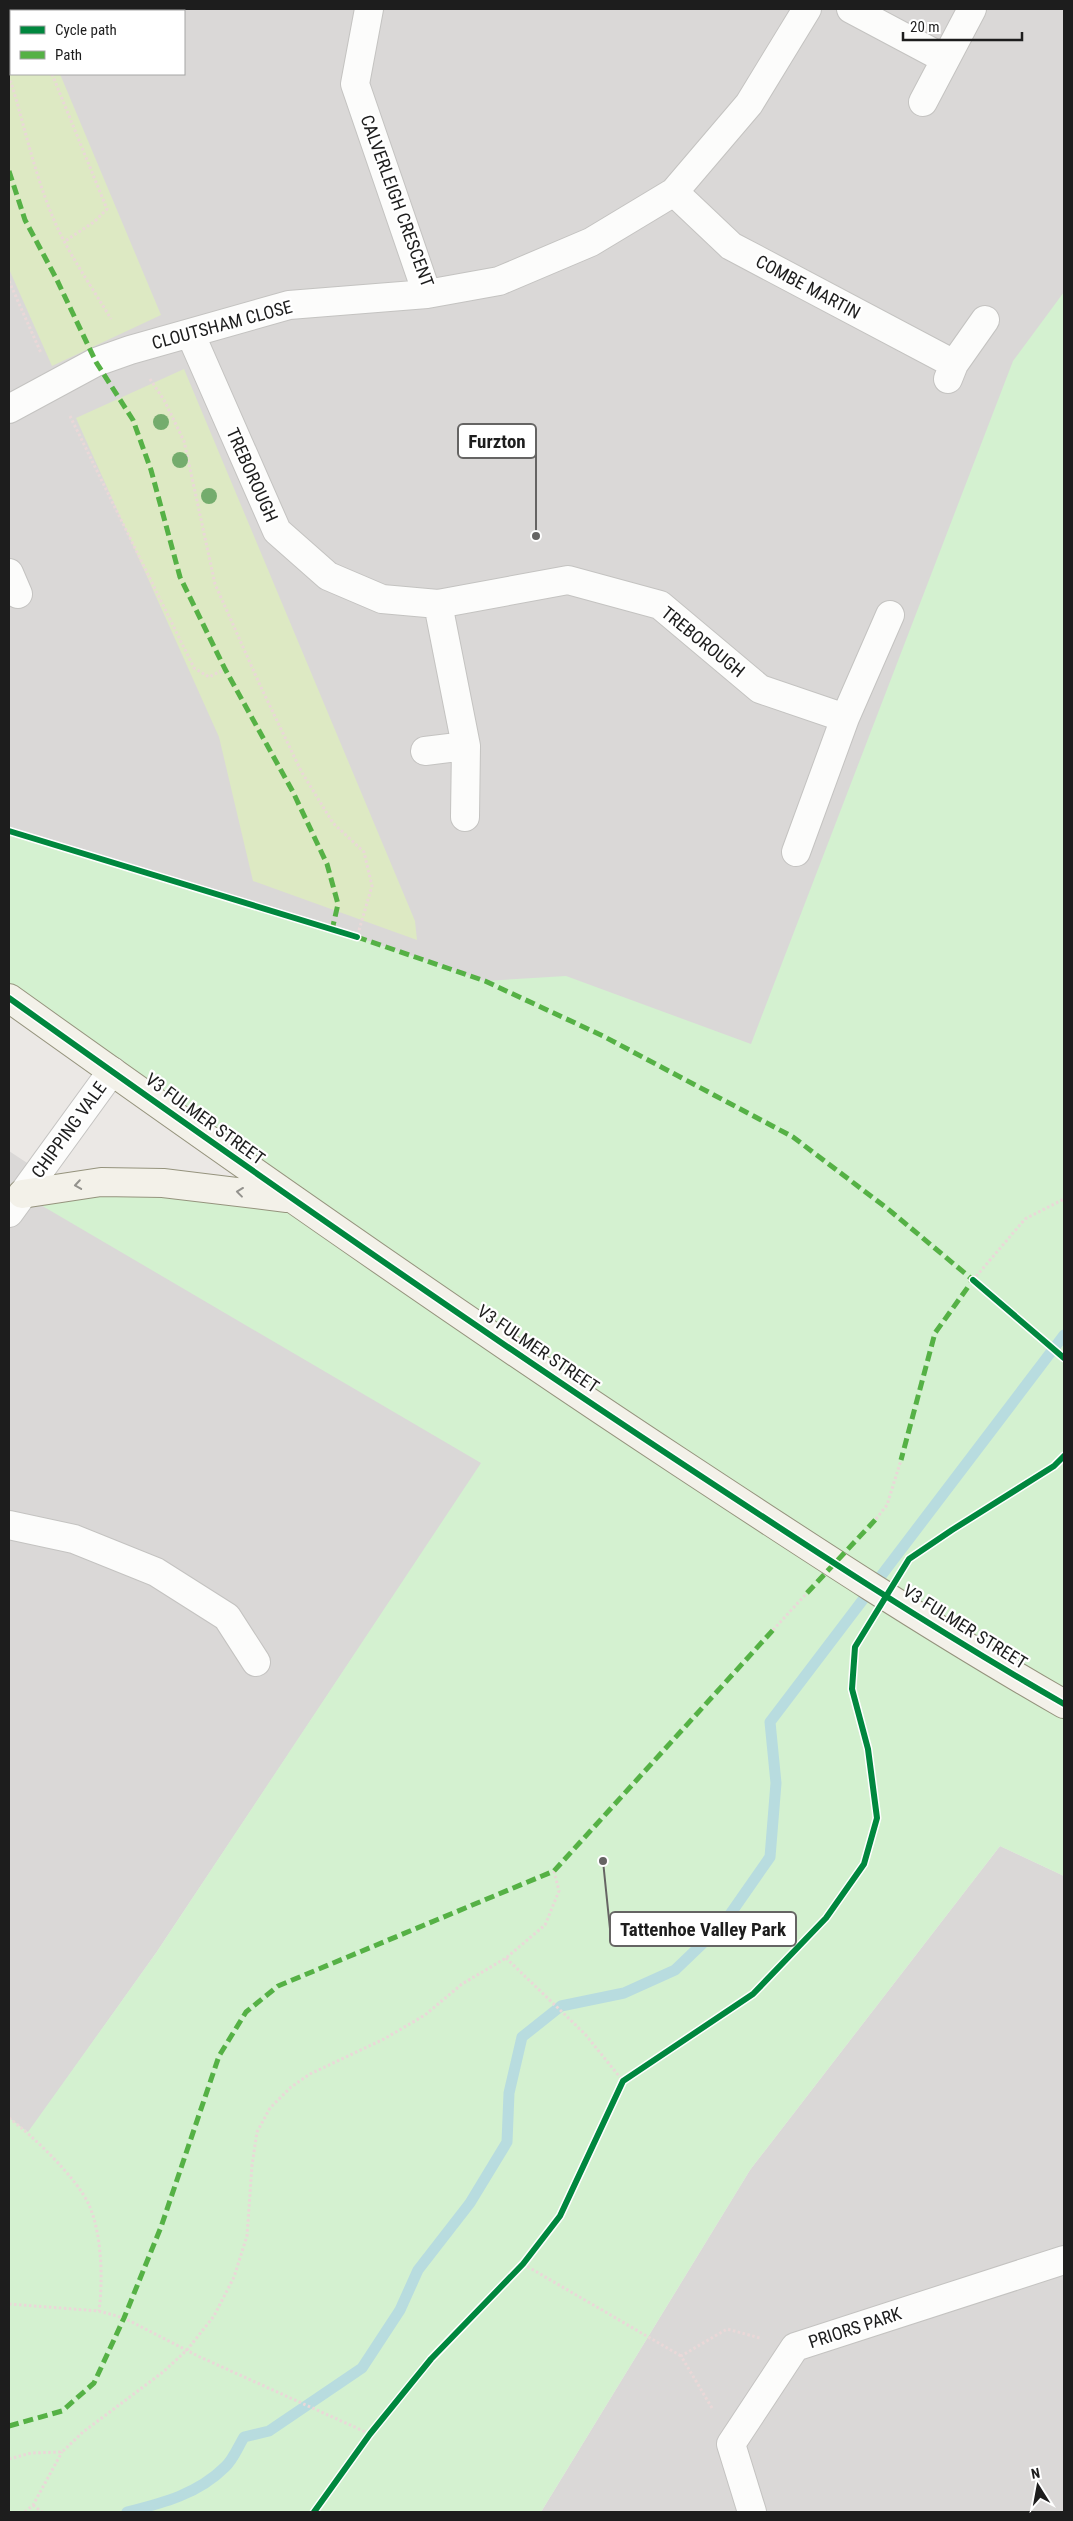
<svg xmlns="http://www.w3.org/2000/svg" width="1073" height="2521" font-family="'Roboto Condensed',sans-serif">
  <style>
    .residential { fill: #dad8d7; fill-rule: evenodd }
    .grass { fill: #dde9c3 }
    .park { fill: #d4f1d0 }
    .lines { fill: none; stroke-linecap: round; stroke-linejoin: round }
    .stream { stroke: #b8dcdf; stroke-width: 11 }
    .street-casing { stroke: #c4c3c1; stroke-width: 30 }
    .secondary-casing { stroke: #95937d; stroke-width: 30 }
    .path { stroke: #ead8d8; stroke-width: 3; stroke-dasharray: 2.5 2.5; stroke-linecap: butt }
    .street { stroke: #fcfcfb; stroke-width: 28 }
    .secondary { stroke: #f3f1e9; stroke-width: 28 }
    .quiet { stroke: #55b145; stroke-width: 5; stroke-dasharray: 10 5; stroke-linecap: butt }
    .cycleway-casing { stroke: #fff; stroke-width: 9 }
    .cycleway { stroke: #00873e; stroke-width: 6 }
    .tree { fill: #74ac6d }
    .oneway { stroke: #93928d }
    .labels { text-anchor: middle; stroke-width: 4.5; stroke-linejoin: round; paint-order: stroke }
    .street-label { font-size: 18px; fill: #1d1d1d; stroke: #fff }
    .leader { fill: none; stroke: #656463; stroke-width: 2 }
    .callout-dot { fill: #656463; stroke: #fff; stroke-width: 2 }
    .callout { fill: #fff; stroke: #656463; stroke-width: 2 }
    .callout-label { font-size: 19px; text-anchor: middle; font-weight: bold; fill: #1d1d1d }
  </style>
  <rect width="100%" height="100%" fill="#ebe8e5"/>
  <path class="residential" d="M9,9H1064V1704L9,997ZM11,11H184V74H11Z
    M9,1151L482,1463L156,1953L28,2133L9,2118Z
    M1000,1846L1064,1876V2512H541L750,2170Z"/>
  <path class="grass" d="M9,9H33L34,11H11V74H60L161,315L52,366L9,269Z
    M184,369L415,921L417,940L253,881L219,737L76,418Z"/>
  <path class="park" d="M1064,292V1876L1000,1846L750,2170L541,2512H9V2118L28,2132L156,1953L481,1463L22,1194L287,1198L9,997V831L357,937L485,981L566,976L751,1044L1013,361Z"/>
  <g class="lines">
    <path class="stream" d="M127,2512C163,2503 198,2494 225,2467C233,2460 238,2447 244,2437L269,2431L362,2368L400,2310L418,2270L470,2203L507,2142L509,2093L522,2037L561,2006L624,1993L675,1970L724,1923L770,1857L776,1783L770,1722L1064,1335"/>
    <g class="street-casing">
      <path id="street" d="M369,9L355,84L427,294L499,281L591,242L674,192L749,104L807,9
        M851,9L945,59
        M923,102L972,9
        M674,192L731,246L954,364
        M190,333L277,531L328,576L382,599L438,604L568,580L660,605L760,689L845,718
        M948,379L954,364L985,320
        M9,409L96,362L130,350L289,305L427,294
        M9,573L18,594
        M438,604L466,746L465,817
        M425,751L466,746
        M796,852L845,718L890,615
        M9,1213L112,1071
        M9,1525L74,1539L156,1572L227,1617L256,1662
        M752,2512L731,2444L795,2347L1064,2260"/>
    </g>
    <g class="secondary-casing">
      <path id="secondary" d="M9,998C230,1156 453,1313 681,1463C807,1546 933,1629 1064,1704
        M22,1194L101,1182L163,1183L287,1198"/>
    </g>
    <path class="path" d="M24,9L25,11
      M52,74L107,209L94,222L65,241
      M9,82H11C25,128 35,176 54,220C69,255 92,287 111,319
      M9,281L41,353
      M150,379L164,400L184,441L215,584L259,683L301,771L333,823L364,852L372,886L357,937
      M70,416L194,668L209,677L225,669
      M973,1280L1025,1219L1064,1199
      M876,1519L887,1505L901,1460
      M773,1630L807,1593
      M506,1958L585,2034L623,2081
      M9,2118C33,2136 77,2178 89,2205C102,2234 103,2280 99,2311
      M523,2264L681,2356
      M9,2304L99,2311L124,2318L200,2357L370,2434
      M712,2408L681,2356L727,2329L760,2338
      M9,2459L31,2453L62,2452L83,2432L163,2372L187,2350L214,2316L234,2277L247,2236L252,2165L257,2132L270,2108L291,2087L310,2074L384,2039L425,2015L462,1984L506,1958L545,1925L559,1891L554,1871
      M33,2505L42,2512
      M25,2512L33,2505L62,2452"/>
    <use href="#street" class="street"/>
    <use href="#secondary" class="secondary"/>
    <path class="quiet" d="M9,171L25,220L56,278L96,362L133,420L151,470L180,577L225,669L293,792L327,864L338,904L332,930
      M357,937L485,981L603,1036L793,1137L888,1209L973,1280L935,1333L901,1460
      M807,1593L876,1519
      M9,2426L62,2411L94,2383L124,2318L161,2227L219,2056L246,2012L278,1986L554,1871L773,1630"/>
    <g class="cycleway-casing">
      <path id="cycleway" d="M9,831L357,937
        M9,998C230,1156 453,1313 681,1463C807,1546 933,1629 1064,1704
        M973,1280L1064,1358
        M314,2512L370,2434L431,2359L523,2264L560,2216L623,2081L753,1994L826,1918L864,1864L877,1818L868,1749L852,1689L855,1647L909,1559L952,1530L1054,1466L1064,1456"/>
    </g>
    <use href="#cycleway" class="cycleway"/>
  </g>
  <g class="tree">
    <circle cx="161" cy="422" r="8"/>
    <circle cx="180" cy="460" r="8"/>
    <circle cx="209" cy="496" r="8"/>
  </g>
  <defs><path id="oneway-chevron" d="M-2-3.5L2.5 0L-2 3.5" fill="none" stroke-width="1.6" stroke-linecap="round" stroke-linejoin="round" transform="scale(1.25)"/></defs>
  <g class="oneway">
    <use href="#oneway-chevron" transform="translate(78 1185) rotate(171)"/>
    <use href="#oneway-chevron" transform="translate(240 1192) rotate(-173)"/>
  </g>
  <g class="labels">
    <g class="street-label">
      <text transform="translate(397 201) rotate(70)" y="6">CALVERLEIGH CRESCENT</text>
      <text transform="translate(808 287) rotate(28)" y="6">COMBE MARTIN</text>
      <text transform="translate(222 325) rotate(-15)" y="6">CLOUTSHAM CLOSE</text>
      <text transform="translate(252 475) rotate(66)" y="6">TREBOROUGH</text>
      <text transform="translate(703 642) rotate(39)" y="6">TREBOROUGH</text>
      <text transform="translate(205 1119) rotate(36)" y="6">V3 FULMER STREET</text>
      <text transform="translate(69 1130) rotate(-54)" y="6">CHIPPING VALE</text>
      <text transform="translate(538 1349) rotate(34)" y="6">V3 FULMER STREET</text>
      <text transform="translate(965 1627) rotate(32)" y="6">V3 FULMER STREET</text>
      <text transform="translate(855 2328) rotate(-18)" y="6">PRIORS PARK</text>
    </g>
  </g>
  <path class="leader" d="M536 536L536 441M603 1861L610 1929"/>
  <g class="callout-dot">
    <circle cx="536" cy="536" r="5"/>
    <circle cx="603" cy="1861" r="5"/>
  </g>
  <g class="callout">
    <rect x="458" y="424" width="78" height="34" rx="5"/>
    <rect x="610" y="1912" width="186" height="34" rx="5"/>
  </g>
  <g class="callout-label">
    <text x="497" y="448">Furzton</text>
    <text x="703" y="1936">Tattenhoe Valley Park</text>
  </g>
  <rect width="1073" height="2521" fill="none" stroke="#1d1d1d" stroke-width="20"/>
  <rect x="10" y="10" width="175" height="65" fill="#ffffff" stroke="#a5a5a5"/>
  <rect x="20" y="26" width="25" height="8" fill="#00873e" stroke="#a5a5a5"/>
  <text x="55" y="35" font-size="15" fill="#1d1d1d">Cycle path</text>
  <rect x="20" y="51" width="25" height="8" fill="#55b145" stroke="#a5a5a5"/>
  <text x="55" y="60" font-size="15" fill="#1d1d1d">Path</text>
  <g transform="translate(1038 2486) rotate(349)" stroke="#ffffff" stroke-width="4" paint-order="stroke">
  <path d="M0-4L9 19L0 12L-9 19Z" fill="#1d1d1d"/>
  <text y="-8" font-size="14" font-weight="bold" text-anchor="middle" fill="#1d1d1d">N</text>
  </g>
  <path d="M903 32v8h119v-8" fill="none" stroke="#1d1d1d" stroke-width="2.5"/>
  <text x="910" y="32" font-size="15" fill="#1d1d1d" stroke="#ffffff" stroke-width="4" paint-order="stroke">20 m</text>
</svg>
